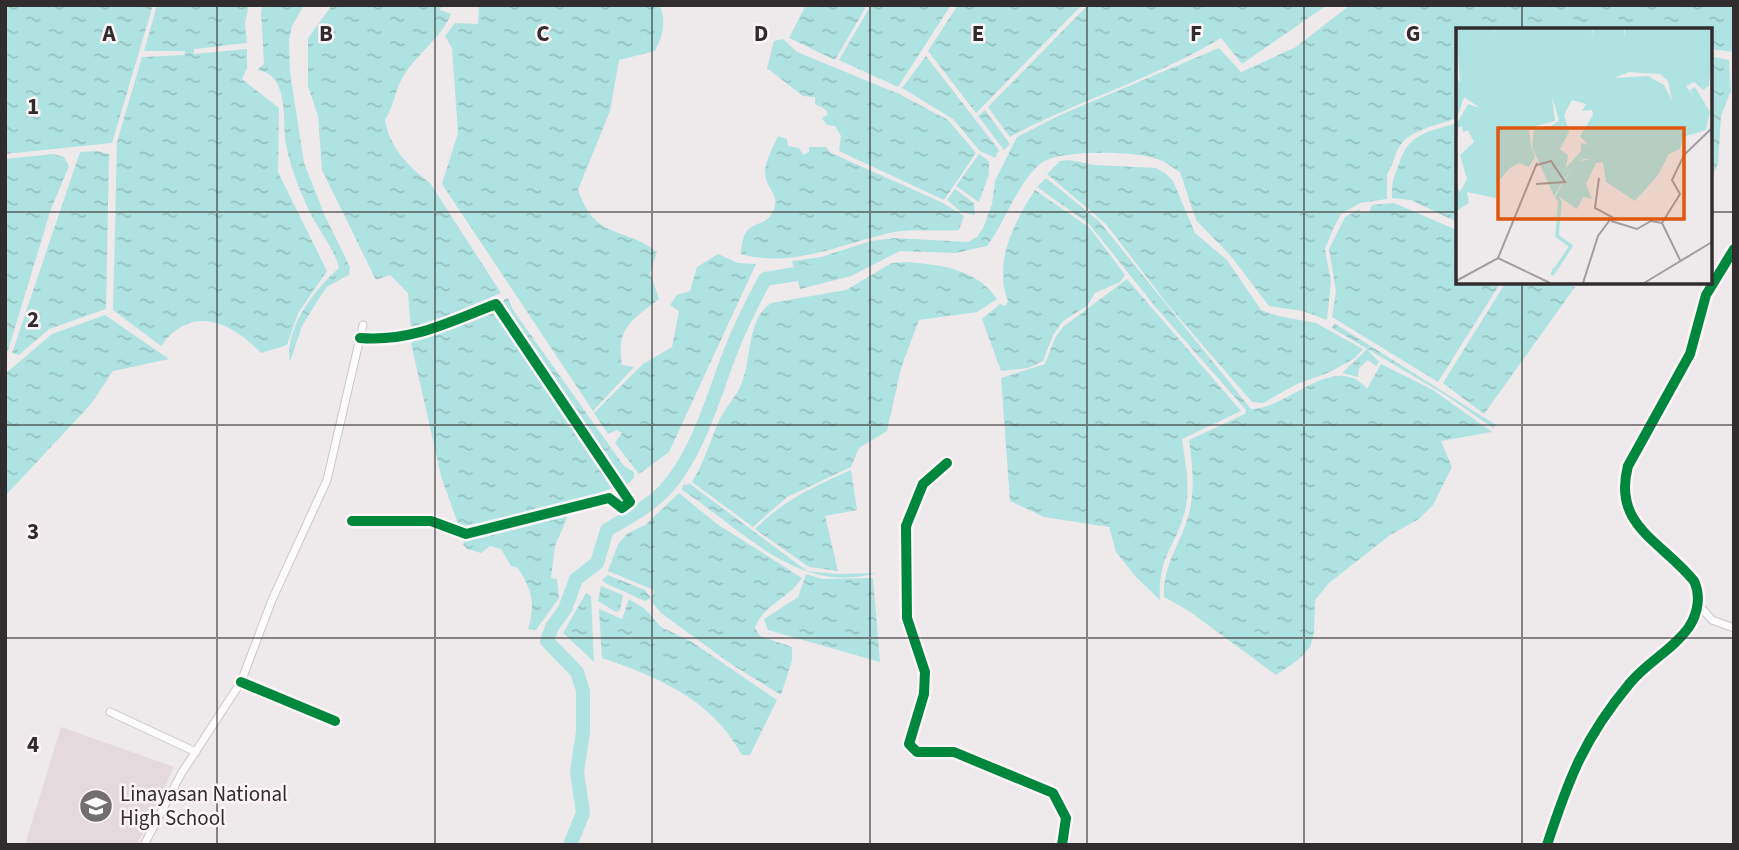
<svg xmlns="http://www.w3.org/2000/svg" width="1739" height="850" font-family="'Source Sans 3',sans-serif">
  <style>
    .built { fill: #e4d9dd }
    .water { fill: url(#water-ripples) }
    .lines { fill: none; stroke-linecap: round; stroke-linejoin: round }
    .river { stroke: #afe3e1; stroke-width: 14 }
    .minor-casing { stroke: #cbc7c9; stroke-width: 9 }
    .minor { stroke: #fcfcfc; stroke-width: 7 }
    .cycleway-casing { stroke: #fef5f8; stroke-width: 15 }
    .cycleway { stroke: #00873e; stroke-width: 10 }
    .grid { fill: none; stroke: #312d2e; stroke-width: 2; stroke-opacity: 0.55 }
    .labels { text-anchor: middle; stroke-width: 5; stroke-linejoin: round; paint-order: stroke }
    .poi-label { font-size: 21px; fill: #312d2e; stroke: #fef5f8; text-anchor: start }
    .inset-river { fill: none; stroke: #afe3e1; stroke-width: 3.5 }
    .inset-road { fill: none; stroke: #a29e9f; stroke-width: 2 }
    .view { fill: #df570e; fill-opacity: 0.15; stroke: #df570e; stroke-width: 3.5 }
    .inset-edge { fill: none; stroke: #312d2e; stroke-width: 3.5 }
    .grid-label { font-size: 23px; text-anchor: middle; font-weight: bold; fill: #312d2e; stroke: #fef5f8; stroke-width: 5; stroke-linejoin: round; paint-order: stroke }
  </style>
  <defs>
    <pattern id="water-ripples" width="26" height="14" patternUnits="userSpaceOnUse" patternTransform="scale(1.75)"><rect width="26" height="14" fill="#afe3e1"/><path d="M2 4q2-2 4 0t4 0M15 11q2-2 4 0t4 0" fill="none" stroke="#97c3c1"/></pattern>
  </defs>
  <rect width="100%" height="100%" fill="#eee9eb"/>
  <path class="built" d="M61,727L174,767L137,845H25Z"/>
  <path class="water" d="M5,5H153L112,143L5,154Z
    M157,5H249L245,23L247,43L194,49V54L247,49V68L242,79L279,108L278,172L327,271L298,313L287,345L261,353C230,321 191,304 161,346L113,310L117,142L142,57L184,55L185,51H144Z
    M263,5H304L292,26L289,40L290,72L304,163L325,216L350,267L349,275L328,286L321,295L302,326L290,362C284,328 315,289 339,268C335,251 323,236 314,220C303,199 290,168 286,144C282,121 290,74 257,70L264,64L261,12Z
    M332,5H442L440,10L451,14C441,38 418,53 404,75C395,89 394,106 385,120C389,147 409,167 430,183L501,293L411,331L408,293L390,275L376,280L322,170L318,116L308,86V38Z
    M479,5H660C666,23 663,35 655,51L619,60L610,111L578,190C596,241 622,225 657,252L650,273L659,299C632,320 616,327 622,365L634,367L593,411L442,184L458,133L452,48L445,36L455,23L478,24Z
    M806,5H867L835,60L789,38Z
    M871,5H951L898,87L839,60Z
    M958,5H1082L976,113L928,51Z
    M1088,5H1327L1242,64L1221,38C1154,79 1078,100 1010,137L988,107Z
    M1350,5H1734V52L1709,49V30H1457V118C1441,124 1411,130 1401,144C1394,153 1394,165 1387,174V199L1360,203L1341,214L1333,229L1325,249L1331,282L1327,320L1303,311L1269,306L1230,255L1196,220L1180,172C1173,168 1165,161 1157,159C1135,151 1058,149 1040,164C1016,185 1006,221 987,246L956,253L900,251L851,276L800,289L792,261L821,257L871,241L895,238L968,242L977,237L983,228L992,204L995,181L1017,137L1060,115L1219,48L1241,72L1296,47Z
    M783,39L797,52L899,94L948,120L976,153L944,200L839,151L841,136L835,126L827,125L822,118L828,114L825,109L815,104V97L803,96L767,68L774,41Z
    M926,56L999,150L995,158L980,151L953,119L902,88Z
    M1709,56L1729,60L1731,91L1721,116L1718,164L1709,182Z
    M985,110L1010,144L1004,150L978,116Z
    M1457,123V222L1411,200L1392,198C1391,182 1395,175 1400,161C1409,133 1431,131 1457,123Z
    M778,136L787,139L788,146L799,148L803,155L809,152V147H826L831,153L941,202L964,216L959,230C938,232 914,228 894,232C843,243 793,269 741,254C743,213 764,234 774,209C779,196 769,190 766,179C762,165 773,148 778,136Z
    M97,151L109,154L106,309L49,329L19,355L12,353L80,152Z
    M53,154L64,157L69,166L51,209L6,357L5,159Z
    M979,154L989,161V174L979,202L956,186Z
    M1069,160L1095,165L1156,168L1165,173L1173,181L1195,233L1227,260L1261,310L1278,316L1316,323L1363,349L1355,358L1330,372L1297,384L1263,403L1252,402L1168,305L1106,224L1047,174L1060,161Z
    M1046,178L1099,221L1251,409C1287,410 1335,350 1367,389L1381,364L1433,390L1492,432L1441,441L1452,467L1433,505L1419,519L1390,535L1329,583L1315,600L1314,633L1310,647L1298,660L1276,675L1189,611L1164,597C1163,569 1175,552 1185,526C1196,498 1193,469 1189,440L1245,414L1246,410L1158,310L1089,224L1037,187Z
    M955,189L974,203L975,215L961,212L947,200Z
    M1035,190L1090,228L1125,275L1120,282L1095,293L1087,306L1063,321L1053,335L1043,361L1028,368L1001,371L982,319L1000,304L1005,306L1008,301C993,263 1014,222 1035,190Z
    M1394,203L1457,230V282H1501L1438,382L1332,317L1336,291L1329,249L1345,217L1360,209L1359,213L1369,212L1372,205Z
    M718,254L738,263L756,264L669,452L639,474L615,443L622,433L617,430L608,434L594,413L643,364L672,347L679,311L670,305L677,295L690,291L697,267Z
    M907,262C941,265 977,269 997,299L977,312L919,320L901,368L887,431L859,448L851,467L787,497L753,527L692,482C704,463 709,444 718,423C724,408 737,397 742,382C752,357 747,319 771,303L846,290L892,263Z
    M1127,279L1241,411L1182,439C1185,462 1191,487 1185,511C1175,549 1158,554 1160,600L1136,577L1116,552L1109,527L1044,517L1010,501L1001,378L1045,364L1055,338L1063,327Z
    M1506,282H1567L1575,287L1484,414L1443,383Z
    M508,298L513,310L624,466L634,472V478L624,488L613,465L498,303Z
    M494,306L616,487L550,510L459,527L441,476L411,343Z
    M105,315L169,359L113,371L91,404L5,496V374L52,334Z
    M1334,323L1496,425L1493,428L1447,396L1332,328Z
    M1367,349L1379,362L1376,366L1368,360L1359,368L1358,377L1342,373Z
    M851,470L857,510L825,516L838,571L809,567L755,529C784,500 814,486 851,470Z
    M690,484L807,571L835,574L876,573C798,596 741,528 682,490L683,485Z
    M679,493L717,524L802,578C789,599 763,604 755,628L760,636L792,647V660L781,695L731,664L661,613L652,602L654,590L608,571L618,544L628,533L645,525Z
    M570,511L555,546L551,578L557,579L559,598L536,630L528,629C536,603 532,591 518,568L511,566L501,549L490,546L481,553L467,549L463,544L468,536Z
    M806,574L822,579L873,578L880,662L768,630L764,619L798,597Z
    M608,575L645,590L651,598L645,601L605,583L602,580Z
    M601,586L623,595L620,610L616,612L598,601Z
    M586,593L591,596L594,662L563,633Z
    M629,599L645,609L661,627L692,642L777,700L750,755H742C711,699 660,678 602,658L599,609L622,619Z"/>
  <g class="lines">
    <path class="river" d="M570,845L583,813L577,772L583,732V691L577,672L547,641L552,627L565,609L576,579L597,563L607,530C627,518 649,507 665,490C698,454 713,397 730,353C740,327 752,303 765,279L815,271"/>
    <g class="minor-casing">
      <path id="minor" d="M947,463L923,484L906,526L907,618L925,672L924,694L909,744L917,752H954L1053,793L1066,818L1062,845
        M352,521H431L466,534L609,498L622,508L630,502L496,304C449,322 412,342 360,338
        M1698,604L1712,620L1734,628
        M241,682L335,721
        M110,712L196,752
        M144,845L181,774L241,682L272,600L327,480L363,325
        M1547,845C1569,778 1584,738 1630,683C1647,662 1674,649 1689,627C1698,613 1701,596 1694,581C1662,541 1612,526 1628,466L1690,354L1706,295L1734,249"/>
    </g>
    <use href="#minor" class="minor"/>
    <g class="cycleway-casing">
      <path id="cycleway" d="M947,463L923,484L906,526L907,618L925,672L924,694L909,744L917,752H954L1053,793L1066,818L1062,845
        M352,521H431L466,534L609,498L622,508L630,502L496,304C449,322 412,342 360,338
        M241,682L335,721
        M1547,845C1569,778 1584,738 1630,683C1647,662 1674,649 1689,627C1698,613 1701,596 1694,581C1662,541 1612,526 1628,466L1690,354L1706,295L1734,249"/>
    </g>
    <use href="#cycleway" class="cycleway"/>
  </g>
  <path class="grid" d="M217,5V845M435,5V845M652,5V845M870,5V845M1087,5V845M1304,5V845M1522,5V30M5,212H1457M1709,212H1734M1522,282V845M5,425H1734M5,638H1734"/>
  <defs>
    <g id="school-disc" transform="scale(1.75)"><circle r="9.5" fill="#736f70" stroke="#fef5f8"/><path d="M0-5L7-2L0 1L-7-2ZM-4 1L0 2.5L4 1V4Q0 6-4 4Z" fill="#fff"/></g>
  </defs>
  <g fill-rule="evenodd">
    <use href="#school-disc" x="96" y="806"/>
  </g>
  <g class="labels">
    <g class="poi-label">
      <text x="120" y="801">Linayasan National<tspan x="120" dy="24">High School</tspan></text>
    </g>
  </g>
  <g transform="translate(1456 28)">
    <rect width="256" height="256" fill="#eee9eb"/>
    <path d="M0,1H39L35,7L40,1H137L135,9L138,1H168L169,9V1H255V16L251,12L256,18L253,58L247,62L238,54L230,58L238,69L234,62L239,59L254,84L250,102L227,109L224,121L213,126L202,147L179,173L150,154L147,134L140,135L130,156L136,171L127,169L121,181L102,168L124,133L134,131L123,129L98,168L76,119L78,101L93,100L103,92L96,69L99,93L76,99L73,103L75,118L79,129L73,139L63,135L54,140L40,156V170L11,164L13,175L0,183V156L4,164L11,151L4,127L18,114L12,102L7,104L6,98L0,101V97L12,76L24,80L8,69L0,93V47L4,55ZM173,44L204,46L212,53L216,73L208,57L192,48L158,50ZM116,72L130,76L126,83L136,82L137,87L124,108L132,117L125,115V123L110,140L112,127L104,121L113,104L108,87Z" fill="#afe3e1" fill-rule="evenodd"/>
    <path class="inset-river" d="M99,240L96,247L115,218L101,208L104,174L101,169L124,130L132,129"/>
    <path class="inset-road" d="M80,156L109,154L95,133L81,137M155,193L181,201L195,193L206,195M42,230L81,135M224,232L206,195L224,166L216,152L228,127L256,100M0,253L42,230L94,255M127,255L142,208L156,189L139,180L143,150M188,255L256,214"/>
    <path class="view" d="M42,100H228V191H42Z"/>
    <rect width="256" height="256" class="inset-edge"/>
  </g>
  <g class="grid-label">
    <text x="109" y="41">A</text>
    <text x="326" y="41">B</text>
    <text x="543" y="41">C</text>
    <text x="761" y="41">D</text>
    <text x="978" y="41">E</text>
    <text x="1196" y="41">F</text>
    <text x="1413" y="41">G</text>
    <text x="33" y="114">1</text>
    <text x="33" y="327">2</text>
    <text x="33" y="539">3</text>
    <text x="33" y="752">4</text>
  </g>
  <rect width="1739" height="850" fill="none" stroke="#312d2e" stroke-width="14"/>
</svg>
